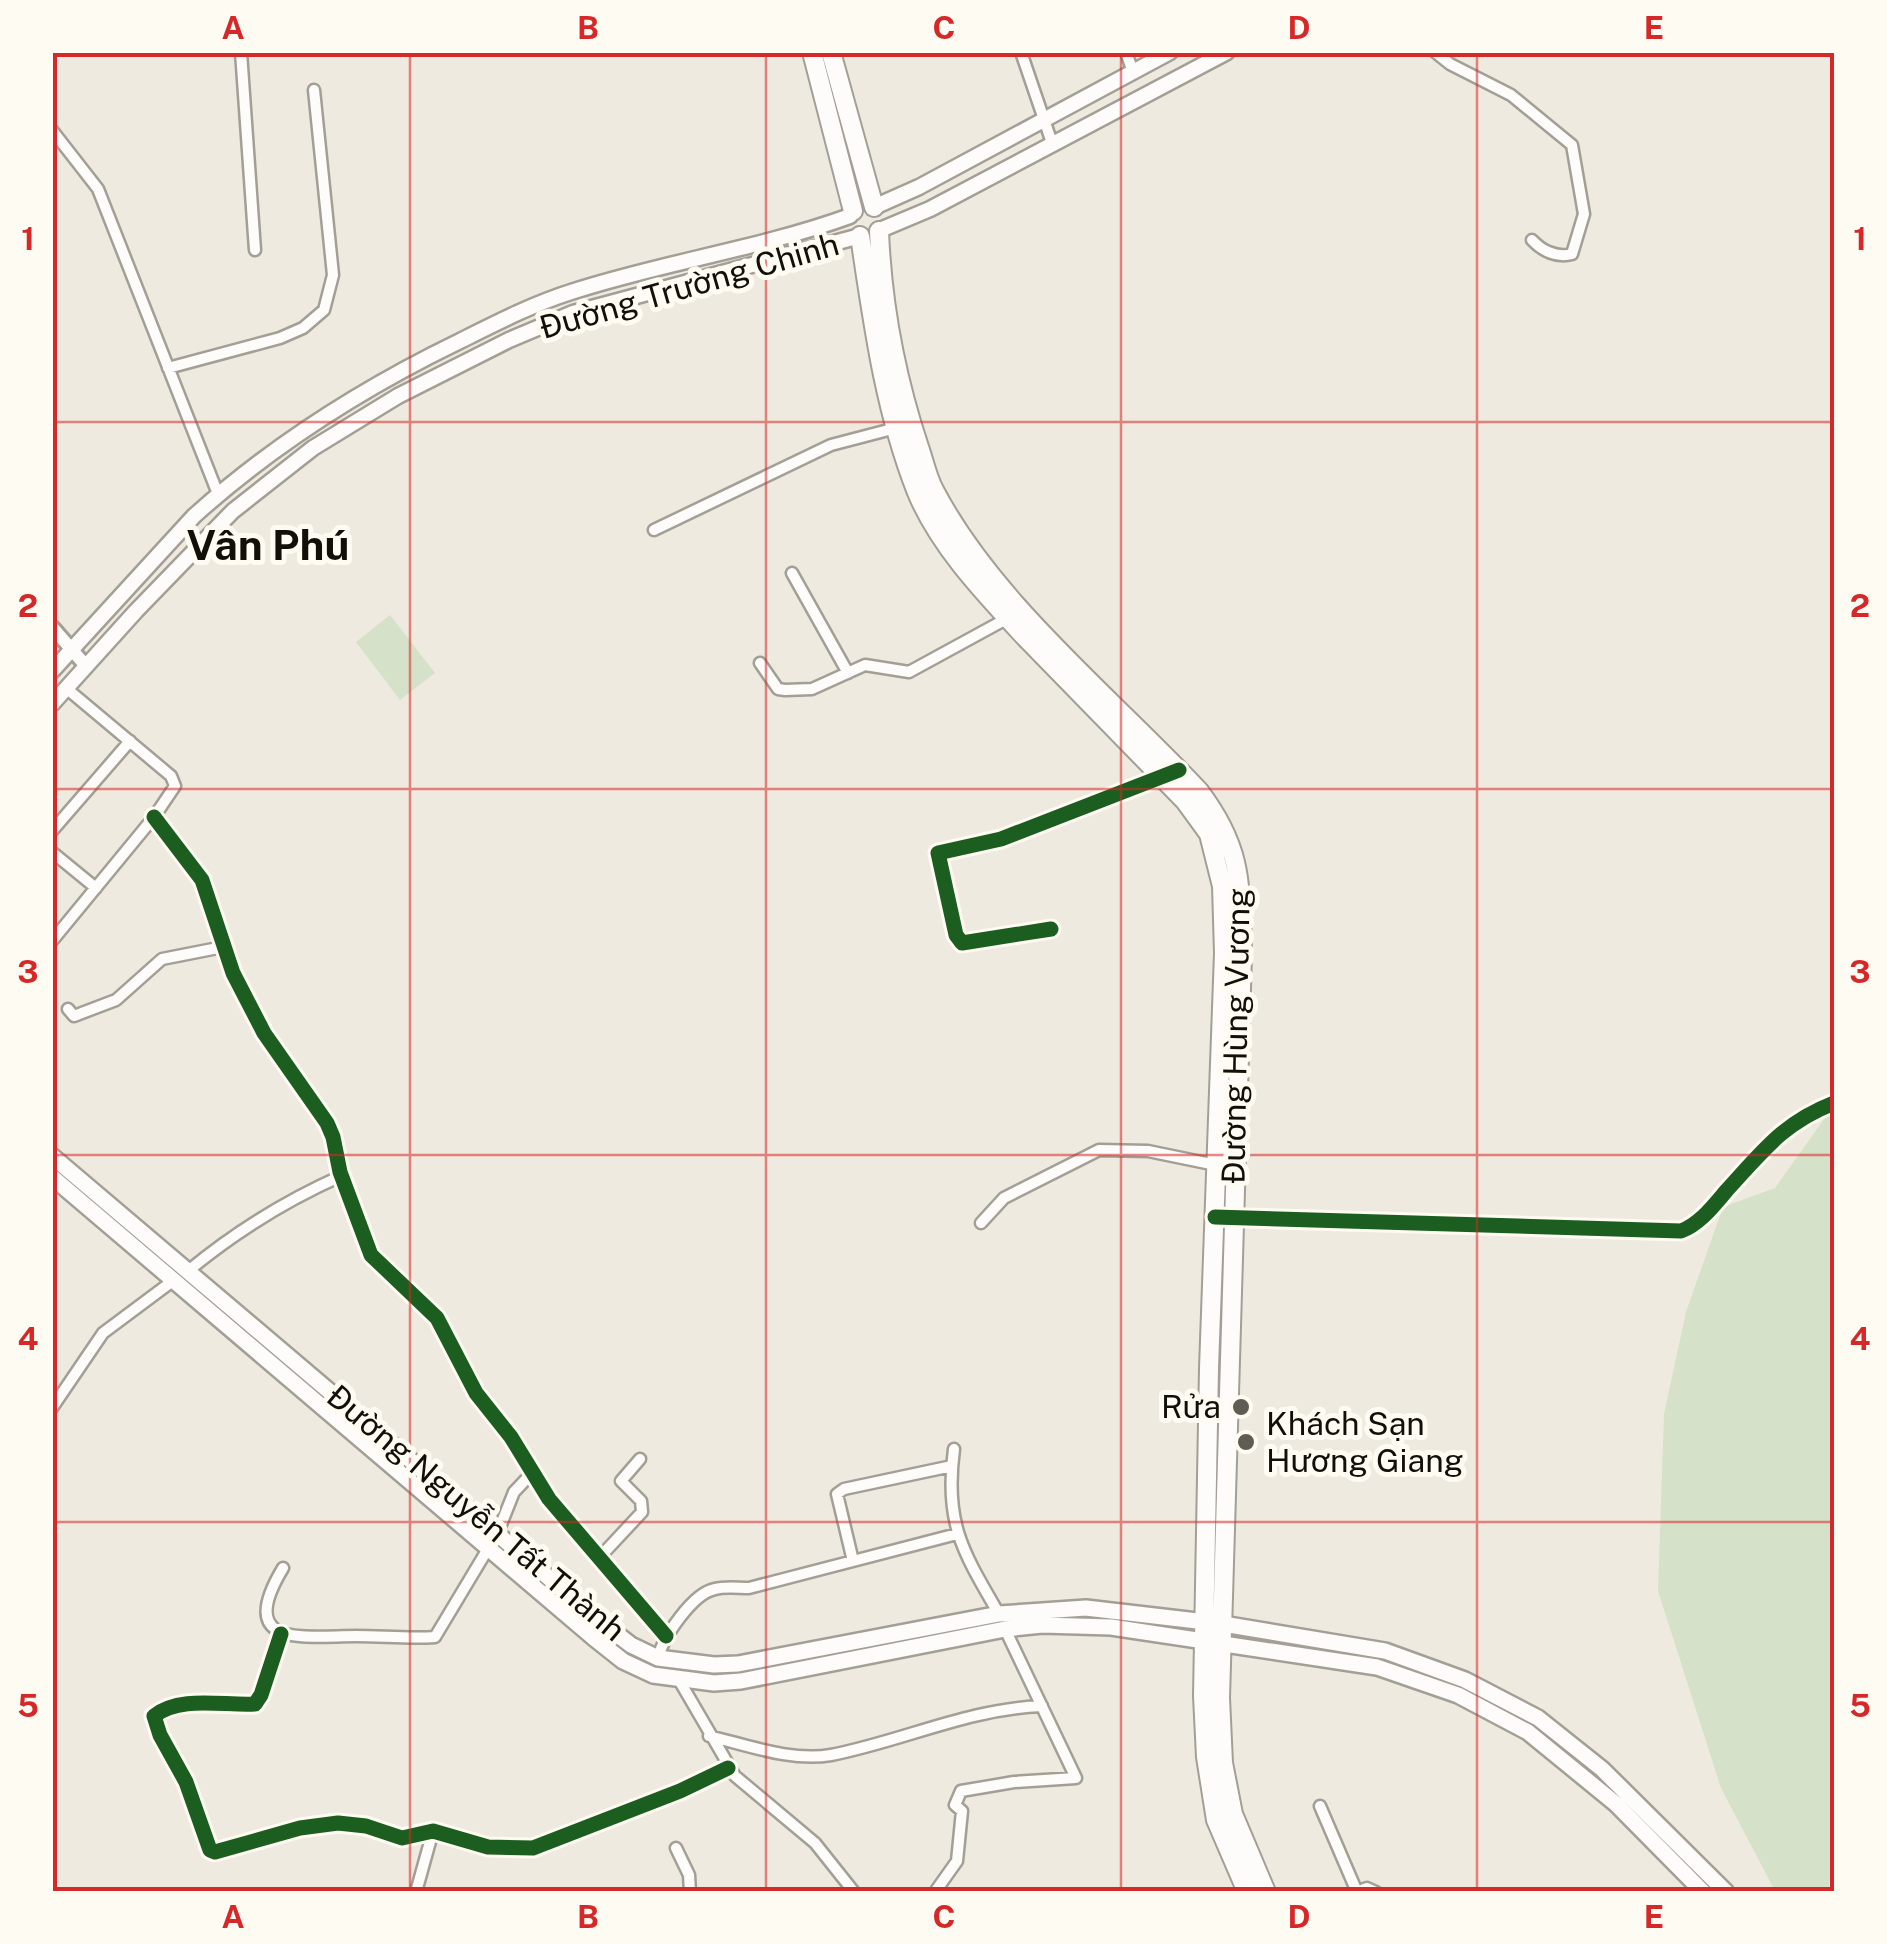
<svg xmlns="http://www.w3.org/2000/svg" width="1887" height="1944" font-family="'Public Sans',sans-serif">
  <style>
    .green { fill: #d5e1c8 }
    .lines { fill: none; stroke-linecap: round; stroke-linejoin: round }
    .minor-casing { stroke: #a39f96; stroke-width: 15 }
    .tertiary-casing { stroke: #a39f96; stroke-width: 18 }
    .secondary-casing { stroke: #a39f96; stroke-width: 19 }
    .primary-casing { stroke: #a39f96; stroke-width: 20 }
    .trunk-casing { stroke: #a39f96; stroke-width: 22 }
    .minor { stroke: #fdfcfa; stroke-width: 10 }
    .tertiary { stroke: #fdfcfa; stroke-width: 12 }
    .secondary { stroke: #fdfcfa; stroke-width: 14 }
    .primary { stroke: #fdfcfa; stroke-width: 15 }
    .trunk { stroke: #fdfcfa; stroke-width: 18 }
    .cycleway-casing { stroke: #fefbf2; stroke-width: 21 }
    .cycleway { stroke: #1b5e20; stroke-width: 15 }
    .grid { fill: none; stroke: #d62828; stroke-width: 2.5; stroke-opacity: 0.55 }
    .poi-dot { fill: #5f5c53; stroke: #fefbf2; stroke-width: 4 }
    .labels { text-anchor: middle; stroke-width: 10; stroke-linejoin: round; paint-order: stroke }
    .street-label { font-size: 32px; fill: #120f08; stroke: #fefbf2 }
    .poi-label { font-size: 32px; fill: #120f08; stroke: #fefbf2; text-anchor: end }
    .district-label { font-size: 42px; font-weight: bold; fill: #120f08; stroke: #fefbf2 }
    .neatline { fill: none; stroke: #d62828; stroke-width: 4 }
    .grid-label { font-size: 32px; text-anchor: middle; font-weight: bold; fill: #d62828 }
  </style>
  <rect width="100%" height="100%" fill="#efeadf"/>
  <path class="green" d="M390,615L435,673L400,700L356,642Z
    M1834,1105V1829L1829,1890L1775,1891L1721,1788L1658,1591L1664,1414L1686,1312L1723,1207L1775,1188Z"/>
  <g class="lines">
    <g class="minor-casing">
      <path id="minor" d="M241,52L255,250
        M1021,52L1052,143
        M1126,52L1133,72
        M1435,52L1450,64L1511,95L1572,145L1584,214L1572,254C1557,258 1542,251 1532,240
        M52,130L98,189L218,494
        M168,368L280,338L303,328L324,310L333,275L314,90
        M654,530L831,445L896,428
        M792,573L848,673
        M760,663L778,689L785,690L812,689L865,665L909,672L1008,618
        M154,817L202,880L233,973L264,1033L327,1123L333,1137L340,1172L371,1255L437,1318L476,1393L511,1437L549,1499L666,1636
        M52,831L130,741
        M52,852L96,888
        M1051,929L962,943L956,935L938,853L1001,839L1164,775
        M52,941L154,817L175,786L171,776L66,688
        M68,1009L74,1016L116,1000L162,959L223,947
        M1215,1217L1681,1231C1700,1224 1714,1205 1727,1190C1763,1151 1783,1123 1834,1103
        M981,1223L1004,1198L1099,1150L1148,1151L1216,1165
        M188,1271C235,1232 285,1201 341,1176
        M52,1408L103,1333L174,1280
        M954,1449C944,1523 963,1552 999,1614
        M600,1557L642,1512L641,1501L621,1481L640,1459
        M853,1561L837,1494L844,1489L952,1466
        M283,1568C234,1649 304,1636 356,1636C383,1636 409,1639 435,1637L498,1532L514,1492L532,1473
        M281,1634L261,1695L255,1704C224,1706 180,1695 154,1716L160,1735L186,1782L210,1850L215,1852L300,1828L338,1823L366,1826L402,1838L433,1831L488,1847L533,1848L680,1791L728,1768
        M658,1658C663,1637 693,1593 715,1589C725,1586 738,1588 749,1588L957,1534
        M679,1680L735,1776L815,1843L854,1892
        M709,1736C747,1745 792,1762 831,1755C903,1741 967,1709 1042,1706
        M1320,1806L1357,1892L1367,1888L1376,1892
        M676,1848L689,1875L690,1892
        M416,1892L433,1831
        M935,1892L957,1861L962,1811L955,1805L961,1791L1014,1782L1076,1778L1005,1629"/>
    </g>
    <g class="tertiary-casing">
      <path id="tertiary" d="M52,627L86,666"/>
    </g>
    <g class="secondary-casing">
      <path id="secondary" d="M874,207L919,187L1170,52
        M880,230L930,209L1227,52
        M52,671L194,516C274,444 363,388 460,341C496,323 533,304 571,292C663,262 759,249 850,216
        M52,704L136,611L233,511L313,448L398,396L509,340L573,313L860,236"/>
    </g>
    <g class="primary-casing">
      <path id="primary" d="M52,1156L601,1622L631,1645L658,1658L714,1665L738,1664L999,1614L1086,1608L1223,1624L1385,1651L1465,1680L1538,1718L1602,1769L1726,1892
        M52,1177L594,1638L623,1661L653,1675L714,1683L741,1681L1005,1629L1042,1625L1111,1627L1377,1667L1458,1695L1528,1732L1616,1804L1703,1892"/>
    </g>
    <g class="trunk-casing">
      <path id="trunk" d="M812,52L853,211
        M831,52L874,207
        M879,231C882,305 896,378 919,447C924,461 927,477 934,490C993,603 1112,698 1199,791C1243,849 1240,884 1242,954L1220,1698L1223,1763L1233,1814L1266,1892
        M860,236C873,322 884,408 916,490C938,545 985,594 1025,637C1078,692 1132,746 1185,801L1209,834L1222,886L1224,953L1209,1368L1203,1696L1206,1757L1216,1820L1247,1892"/>
    </g>
    <use href="#minor" class="minor"/>
    <use href="#tertiary" class="tertiary"/>
    <use href="#secondary" class="secondary"/>
    <use href="#primary" class="primary"/>
    <use href="#trunk" class="trunk"/>
    <g class="cycleway-casing">
      <path id="cycleway" d="M154,817L202,880L233,973L264,1033L327,1123L333,1137L340,1172L371,1255L437,1318L476,1393L511,1437L549,1499L666,1636
        M1051,929L962,943L956,935L938,853L1001,839L1179,770
        M1215,1217L1681,1231C1700,1224 1714,1205 1727,1190C1763,1151 1783,1123 1834,1103
        M281,1634L261,1695L255,1704C224,1706 180,1695 154,1716L160,1735L186,1782L210,1850L215,1852L300,1828L338,1823L366,1826L402,1838L433,1831L488,1847L533,1848L680,1791L728,1768"/>
    </g>
    <use href="#cycleway" class="cycleway"/>
  </g>
  <path class="grid" d="M410,52V1892M766,52V1892M1121,52V1892M1477,52V1892M52,422H1834M52,789H1834M52,1155H1834M52,1522H1834"/>
  <g class="poi-dot">
    <circle cx="1241" cy="1407" r="10"/>
    <circle cx="1246" cy="1442" r="10"/>
  </g>
  <g class="labels">
    <g class="street-label">
      <text transform="translate(689 286) rotate(-16)" y="11">Đường Trường Chinh</text>
      <text transform="translate(1236 1036) rotate(-89)" y="11">Đường Hùng Vương</text>
      <text transform="translate(476 1513) rotate(40)" y="11">Đường Nguyễn Tất Thành</text>
    </g>
    <g class="poi-label">
      <text x="1221" y="1418">Rửa</text>
      <text x="1266" y="1435" text-anchor="start">Khách Sạn<tspan x="1266" dy="37">Hương Giang</tspan></text>
    </g>
    <g class="district-label">
      <text x="268" y="560">Vân Phú</text>
    </g>
  </g>
  <rect width="1887" height="1944" fill="none" stroke="#fefbf2" stroke-width="110"/>
  <rect x="55" y="55" width="1777" height="1834" class="neatline"/>
  <g class="grid-label">
    <text x="233" y="39">A</text>
    <text x="588" y="39">B</text>
    <text x="944" y="39">C</text>
    <text x="1299" y="39">D</text>
    <text x="1654" y="39">E</text>
    <text x="28" y="250">1</text>
    <text x="1860" y="250">1</text>
    <text x="28" y="617">2</text>
    <text x="1860" y="617">2</text>
    <text x="28" y="983">3</text>
    <text x="1860" y="983">3</text>
    <text x="28" y="1350">4</text>
    <text x="1860" y="1350">4</text>
    <text x="28" y="1717">5</text>
    <text x="1860" y="1717">5</text>
    <text x="233" y="1928">A</text>
    <text x="588" y="1928">B</text>
    <text x="944" y="1928">C</text>
    <text x="1299" y="1928">D</text>
    <text x="1654" y="1928">E</text>
  </g>
</svg>
